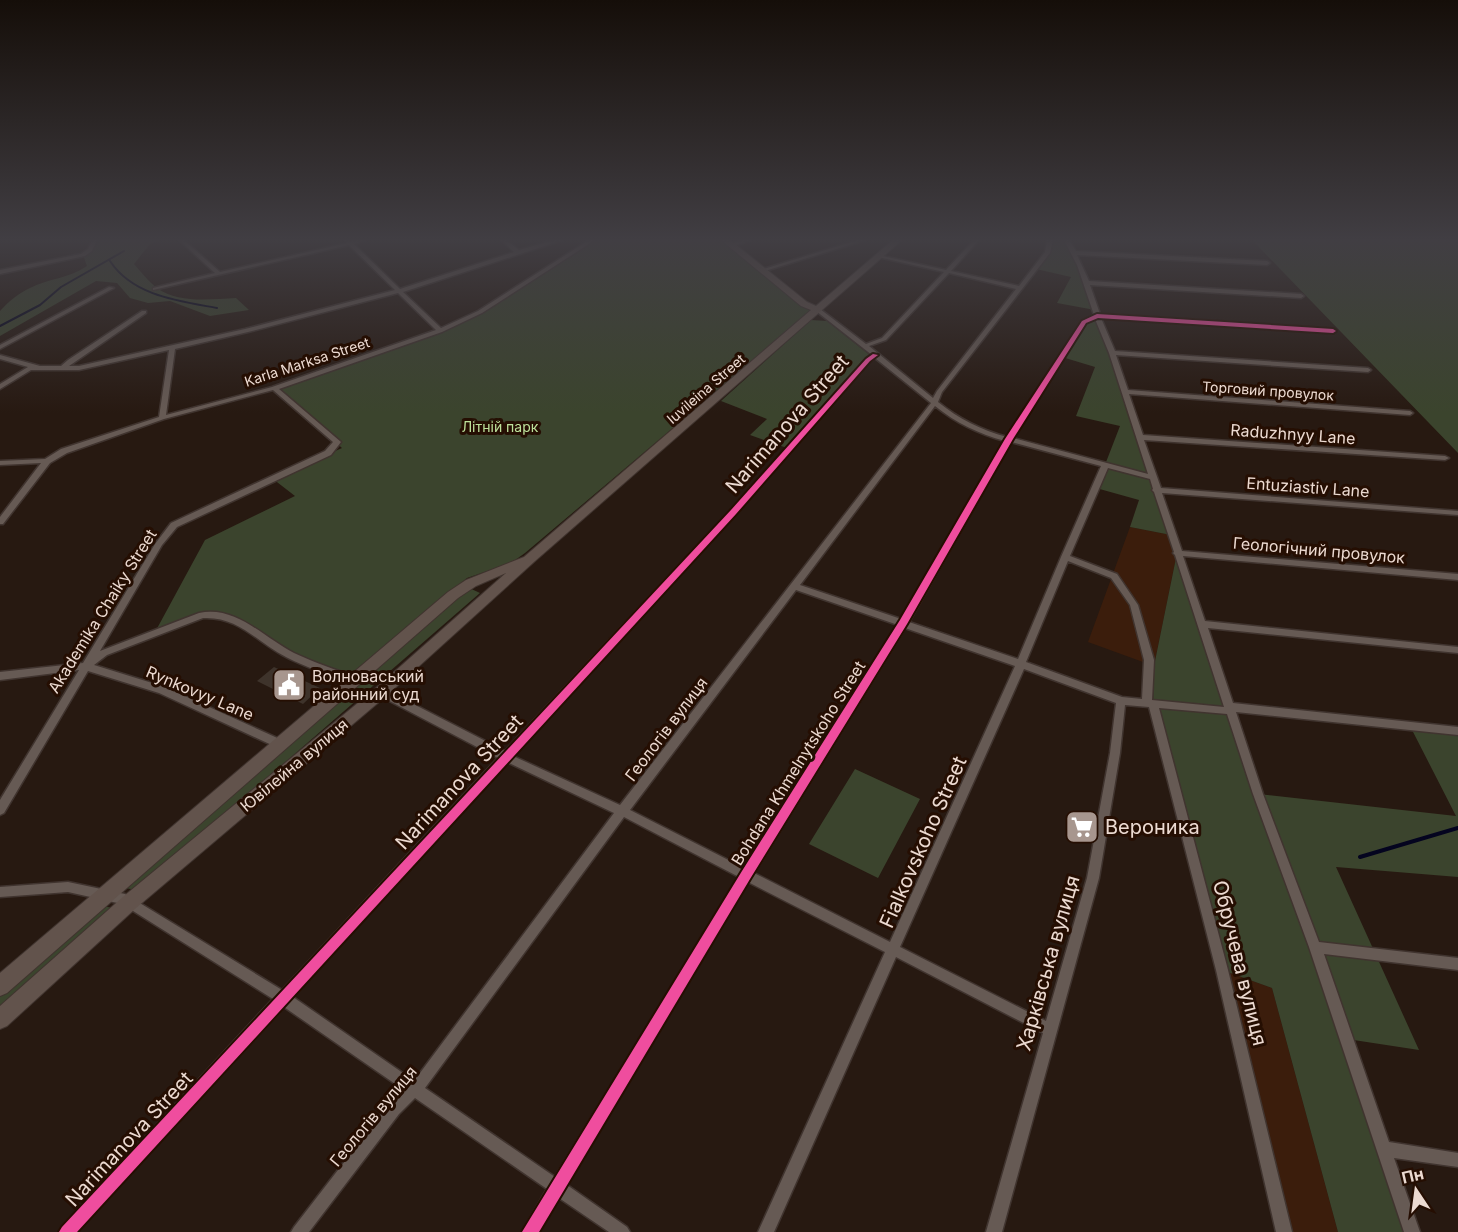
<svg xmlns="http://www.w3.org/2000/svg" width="1458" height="1232" font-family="Inter,sans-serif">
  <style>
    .built { fill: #3b1d0c }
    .green { fill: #3b442d }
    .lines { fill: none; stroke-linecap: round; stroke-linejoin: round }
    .stream-far1 { stroke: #04041f; stroke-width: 2 }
    .stream { stroke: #04041f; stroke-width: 4 }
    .building { fill: #3e332b }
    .street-casing { stroke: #40342f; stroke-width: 3 }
    .secondary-casing { stroke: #40342f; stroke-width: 2 }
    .street { fill: #665a54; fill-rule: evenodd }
    .secondary { fill: #62534c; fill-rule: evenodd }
    .cycleway-casing { stroke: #250e02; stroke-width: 4 }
    .cycleway { fill: #ef4d9e; fill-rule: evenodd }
    .labels { text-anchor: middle; stroke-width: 6; stroke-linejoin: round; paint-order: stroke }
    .far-street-label { font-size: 14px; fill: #ecdad1; stroke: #250e02 }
    .far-park-label { font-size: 14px; fill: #bde19b; stroke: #250e02 }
    .street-label { font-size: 16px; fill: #ecdad1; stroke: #250e02 }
    .poi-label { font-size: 16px; fill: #ecdad1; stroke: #250e02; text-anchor: start }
    .near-street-label { font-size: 20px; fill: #ecdad1; stroke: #250e02 }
    .near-poi-label { font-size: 20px; fill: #ecdad1; stroke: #250e02; text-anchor: start }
  </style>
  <rect width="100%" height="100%" fill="#271911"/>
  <path class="built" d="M1130,527L1171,535L1177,553L1154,666L1088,642Z
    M1222,970L1272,988L1338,1232H1284Z"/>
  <path class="green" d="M95,240H162L150,244L134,264C141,272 149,282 157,288C179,304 211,299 236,298L249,310L210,316L170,301L148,303L130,298L117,283L96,281L0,336V311C8,302 19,293 30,288C49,278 68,279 87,266L83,255Z
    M593,240H725L815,308L525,553L511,563L467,578L354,675L283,651L215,613L154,634L205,540L295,496L273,479L342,448L274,388L373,356L480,312Z
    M1050,240H1066L1075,253L1095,310L1057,303L1071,277L1036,269L1048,252Z
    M1252,240H1458V453Z
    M1097,316L1171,535L1130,527L1139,500L1096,488L1120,426L1076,416L1095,367L1062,357L1084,322Z
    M811,320L827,321L871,356L866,358L787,448L750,435L767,419L721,401Z
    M1177,553L1258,794L1456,816L1410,726L1458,731V877L1336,867L1419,1050L1347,1039L1412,1232H1338L1272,988L1222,970L1153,703L1154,666Z
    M465,586L480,593L138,890L117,887Z
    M855,769L920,799L878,878L809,844Z
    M98,905L118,909L0,1013V991Z"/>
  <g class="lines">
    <path class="stream-far1" d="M110,261C133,296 179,301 217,308
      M0,326L40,305L61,287L124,251"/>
    <path class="stream" d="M1360,857L1458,828"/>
  </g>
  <path class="building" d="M274,667L320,688L303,704L257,681Z"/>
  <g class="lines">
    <g class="street-casing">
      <path id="street" d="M92,240H97L92,251L85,256L0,274V270L81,254L88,249Z
        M179,240H184L220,272L347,243L345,240L351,241L366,240L354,244L400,289L514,252L501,240H506L519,250L554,240H563L403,292L441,328L478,311L589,240H595L482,313L442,332L279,389L341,442L331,455L177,527L162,545L100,651L199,613C236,605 264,638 294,653C315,663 337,670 358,678L360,681L358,684H352C330,675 307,668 286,657C257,642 238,616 203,618L107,655L94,665L165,687L284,741L285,744L284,747L280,748L276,747L159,693L88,671L4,813L0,815V800L79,670L0,680V672L83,663L155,544L171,523L325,451L333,442L273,390L164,419L67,453L50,463L3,524H0V517L41,463L0,465V461L45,459L61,449L159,417L169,350L79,370H31L0,389V384L28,367L0,359V355L40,366H61L68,360L142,311H146V313L69,366H79L245,329L395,290L349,245L153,290V288L215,273ZM398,293L436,330L272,387L166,415L175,349L248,332Z
        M742,240H751L731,247L728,245Z
        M858,240H866L765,271L760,270Z
        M974,240H979L951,271L1019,286L1045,252L1047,240H1053L1050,253L942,392L938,402C959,419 981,430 1007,437L1082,321L1094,315L1077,265L1064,240H1069L1076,251L1267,261L1270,263L1267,265L1077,255L1089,281L1301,294L1304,296L1301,298L1090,285L1100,314L1333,329L1336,331L1333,333L1101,318L1115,351L1368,368L1371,370L1368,372L1116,355L1128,390L1410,411L1413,413L1410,415L1129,394L1143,435L1445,456L1449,458L1445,460L1144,440L1161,488L1458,511V515L1162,493L1182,551L1458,574V580L1183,556L1205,621L1458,647V653L1208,628L1233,703L1458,727V735L1236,712L1263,794L1319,942L1458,958V970L1324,954L1389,1142L1458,1153V1167L1394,1158L1420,1232H1404L1309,947L1253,794L1227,714L1159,708L1228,970L1292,1232H1276L1216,970L1149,707L1125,705L1120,753L1099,878L1002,1232H986L1043,1033L896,957L774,1232H758L885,952L748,882L567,1185L627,1227L630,1232H609L559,1198L539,1232H522L547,1189L415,1098L399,1114L309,1232H291L294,1227L389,1104L404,1090L284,1007L77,1232H59L62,1227L273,999L122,904L68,892L0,897V887L68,882L125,894L282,990L498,758L378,695L376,692L378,689H384L505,751L731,510L866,359L872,355L816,311V309H820L866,344L882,338L944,272L878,257V255L946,270ZM949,273L1016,289L937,391L933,398L869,346L886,340ZM1095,319L1109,353L1148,474L1013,438L1086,323ZM875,358L931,403L620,805L513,756L736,514L870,361ZM935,406C956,423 979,434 1005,441L901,619L800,585ZM1011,442L1101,466L1061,557L1018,659L909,622ZM1108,468L1150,479L1153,489L1152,490L1154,492L1174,552L1173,553L1175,555L1224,707L1152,700L1154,660L1138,605L1117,574L1070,556ZM1068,561L1111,578L1130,605L1144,660L1142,699L1122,697L1026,662ZM796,590L898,625L744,868L630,810ZM905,628L1015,666L890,942L754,873ZM1024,669L1116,703L1110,753L1087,878L1046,1021L900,947ZM507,762L614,813L420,1073L413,1080L293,997ZM624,817L739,877L555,1177L425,1088Z
        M109,287L114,288L0,349V345Z"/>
    </g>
    <g class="secondary-casing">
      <path id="secondary" d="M721,240H730L807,302L816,306L893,240H902L535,561L386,696L136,908L7,1026L0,1029V1006L124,896L376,688L506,573L476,586L458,598L7,993L0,996V973L448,592L466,580L524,557L811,310L801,306Z"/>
    </g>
    <use href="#street" class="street"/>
    <use href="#secondary" class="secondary"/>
    <g class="cycleway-casing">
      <path id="cycleway" d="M1097,314L1333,329L1336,331L1333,333L1098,318L1086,323L1013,439L907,624L750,879L539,1232H522L742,871L900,620L1005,439L1082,321Z
        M873,354L878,355L870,361L736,514L77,1232H59L62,1227L731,510L866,359Z"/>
    </g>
    <use href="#cycleway" class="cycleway"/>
  </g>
  <linearGradient id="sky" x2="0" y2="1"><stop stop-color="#150e09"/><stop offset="0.58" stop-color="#413e43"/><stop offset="1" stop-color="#413e43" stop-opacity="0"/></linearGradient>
  <rect width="1458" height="413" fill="url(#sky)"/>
  <defs>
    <g id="civic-square" transform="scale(1.725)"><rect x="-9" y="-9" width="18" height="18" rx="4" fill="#a7968e" stroke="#250e02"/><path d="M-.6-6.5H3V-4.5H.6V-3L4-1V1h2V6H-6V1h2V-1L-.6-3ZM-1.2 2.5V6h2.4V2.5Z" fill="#fff"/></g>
    <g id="supermarket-square" transform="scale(1.725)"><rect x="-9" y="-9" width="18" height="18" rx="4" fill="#a7968e" stroke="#250e02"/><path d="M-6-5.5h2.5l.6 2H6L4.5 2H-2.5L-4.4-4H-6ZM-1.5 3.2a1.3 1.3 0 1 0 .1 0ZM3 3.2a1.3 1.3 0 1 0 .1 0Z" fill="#fff"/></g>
  </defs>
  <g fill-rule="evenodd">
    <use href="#civic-square" x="289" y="685"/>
    <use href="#supermarket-square" x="1082" y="827"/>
  </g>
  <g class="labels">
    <g class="far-street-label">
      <text transform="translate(307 362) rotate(-18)" y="5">Karla Marksa Street</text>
      <text transform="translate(706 389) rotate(-41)" y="5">Iuvileina Street</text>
      <text transform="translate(1268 391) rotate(4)" y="5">Торговий провулок</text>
    </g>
    <g class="far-park-label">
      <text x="500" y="432">Літній парк</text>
    </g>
    <g class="street-label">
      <text transform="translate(1293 434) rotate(4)" y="6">Raduzhnyy Lane</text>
      <text transform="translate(1308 487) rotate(4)" y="6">Entuziastiv Lane</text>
      <text transform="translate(1319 550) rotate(5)" y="6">Геологічний провулок</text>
      <text transform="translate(102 611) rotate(-58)" y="6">Akademika Chaiky Street</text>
      <text transform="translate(200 693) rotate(23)" y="6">Rynkovyy Lane</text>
      <text transform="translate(666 729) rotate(-53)" y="6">Геологів вулиця</text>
      <text transform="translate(798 763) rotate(-58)" y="6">Bohdana Khmelnytskoho Street</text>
      <text transform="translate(294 765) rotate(-40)" y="6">Ювілейна вулиця</text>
      <text transform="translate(373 1116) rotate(-50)" y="6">Геологів вулиця</text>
    </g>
    <g class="poi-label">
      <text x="312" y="682">Волноваський<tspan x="312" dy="18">районний суд</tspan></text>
    </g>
    <g class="near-street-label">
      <text transform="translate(787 424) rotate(-49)" y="7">Narimanova Street</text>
      <text transform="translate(459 782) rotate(-47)" y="7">Narimanova Street</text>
      <text transform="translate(923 842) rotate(-66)" y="7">Fialkovskoho Street</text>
      <text transform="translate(1048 963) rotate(-74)" y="7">Харківська вулиця</text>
      <text transform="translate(1240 963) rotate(76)" y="7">Обручева вулиця</text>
      <text transform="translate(129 1139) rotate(-47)" y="7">Narimanova Street</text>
    </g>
    <g class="near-poi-label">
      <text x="1105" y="834">Вероника</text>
    </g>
  </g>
  <g transform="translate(1416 1190) rotate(347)" stroke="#250e02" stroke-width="4.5" paint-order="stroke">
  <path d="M0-4.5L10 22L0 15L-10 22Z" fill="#ecdad1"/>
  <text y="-9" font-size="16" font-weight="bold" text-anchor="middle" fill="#ecdad1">Пн</text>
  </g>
</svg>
